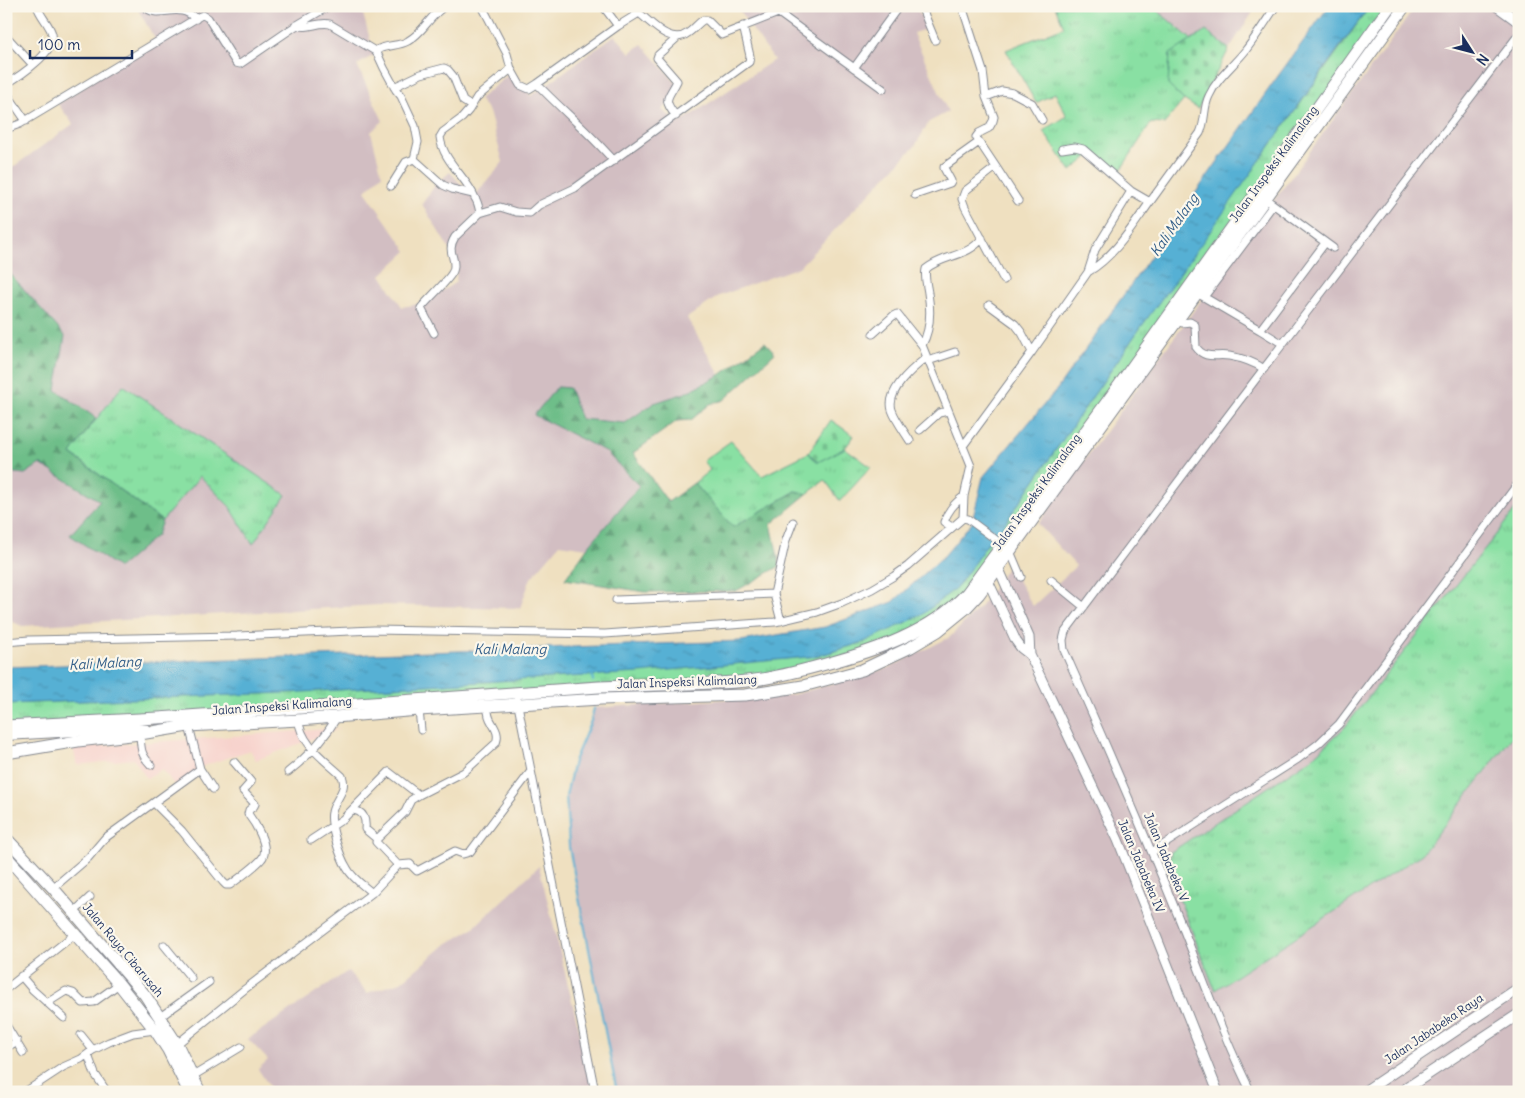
<svg xmlns="http://www.w3.org/2000/svg" width="1525" height="1098" font-family="Delius,sans-serif">
  <style>
    .built { fill: #f7d0ca }
    .industrial { fill: #d2bec2 }
    .grass { fill: url(#grass-tufts); stroke: #528880 }
    .forest { fill: url(#forest-firs); stroke: #447674 }
    .cemetery { fill: url(#cemetery-stones); stroke: #528880 }
    .water { fill: url(#water-ripples); stroke: #397099 }
    .lines { fill: none; stroke-linecap: round; stroke-linejoin: round }
    .stream { stroke: #57b0d4; stroke-width: 2 }
    .river { stroke: #57b0d4; stroke-width: 12 }
    .minor-casing { stroke: #85888f; stroke-width: 9 }
    .tertiary-casing { stroke: #85888f; stroke-width: 11 }
    .secondary-casing { stroke: #85888f; stroke-width: 12 }
    .primary-casing { stroke: #85888f; stroke-width: 13 }
    .minor { stroke: #fff; stroke-width: 7 }
    .tertiary { stroke: #fff; stroke-width: 9 }
    .secondary { stroke: #fff; stroke-width: 10 }
    .primary { stroke: #fff; stroke-width: 11 }
    .labels { text-anchor: middle; stroke-width: 4.5; stroke-linejoin: round; paint-order: stroke }
    .street-label { font-size: 12px; fill: #1b2f5e; stroke: #fbf7ec }
    .water-label { font-size: 14px; font-style: italic; fill: #305c87; stroke: #fbf7ec }
  </style>
  <defs>
    <pattern id="grass-tufts" width="24" height="20" patternUnits="userSpaceOnUse" patternTransform="scale(1.25)"><rect width="24" height="20" fill="#89e0a3"/><path d="M3 7l-1-3M5 7V3M7 7l1-3M15 17l-1-3M17 17v-4M19 17l1-3" fill="none" stroke="#76c08f"/></pattern>
    <pattern id="forest-firs" width="22" height="20" patternUnits="userSpaceOnUse" patternTransform="scale(1.25)"><rect width="22" height="20" fill="#6ebe89"/><path d="M5 1l3.5 6h-7zM16 11l3.5 6h-7z" fill="#5a9b73"/></pattern>
    <pattern id="cemetery-stones" width="16" height="16" patternUnits="userSpaceOnUse" patternTransform="scale(1.25)"><rect width="16" height="16" fill="#89e0a3"/><path d="M2 7V4a2 2 0 0 1 4 0v3zM10 15v-3a2 2 0 0 1 4 0v3z" fill="#76c08f"/></pattern>
    <pattern id="water-ripples" width="26" height="14" patternUnits="userSpaceOnUse" patternTransform="scale(1.25)"><rect width="26" height="14" fill="#57b0d4"/><path d="M2 4q2-2 4 0t4 0M15 11q2-2 4 0t4 0" fill="none" stroke="#4790af"/></pattern>
  </defs>
  <rect width="100%" height="100%" fill="#fbf7ec"/>
  <filter id="ink" filterUnits="userSpaceOnUse"><feTurbulence type="fractalNoise" baseFrequency=".02" numOctaves="2"/><feDisplacementMap in="SourceGraphic" scale="10" xChannelSelector="R" yChannelSelector="G"/><feConvolveMatrix kernelMatrix="1 2 1 2 8 2 1 2 1" color-interpolation-filters="sRGB"/></filter>
  <filter id="wash" filterUnits="userSpaceOnUse"><feTurbulence type="fractalNoise" baseFrequency=".0096" numOctaves="4" result="noise"/><feDisplacementMap in="SourceGraphic" scale="20" xChannelSelector="R" yChannelSelector="G"/><feGaussianBlur stdDeviation="1.12" result="paint"/><feColorMatrix in="noise" values="0 0 0 0 0 0 0 0 0 0 0 0 0 0 0 0 0 1.4 0 .05"/><feComposite in="paint" operator="in"/></filter>
  <g filter="url(#wash)">
    <rect width="100%" height="100%" fill="#efe0c0"/>
    <path class="built" d="M341,728L256,760L250,750L198,768L176,787L162,769L147,779L134,759L77,765L73,748Z"/>
    <path class="industrial" d="M136,6H361L374,55L357,65L383,121L371,132L382,175L365,191L407,251L381,275L402,307L424,303L456,282L457,262L422,204L436,184L450,172L473,198L503,162L489,112L479,99L513,71L531,96L615,35L630,53L642,44L682,90L662,110L679,123L774,60L736,6H916L927,29L913,33L948,112L929,122L915,146L799,267L719,296L687,318L720,375L685,393L654,403L625,423L581,419L569,388H557L534,415L605,451L639,486L587,548L560,544L531,578L520,608L378,605L22,626L6,619V172L73,124L58,104L155,39Z
      M1152,6H1257L1229,49L1206,31L1192,40Z
      M1416,6H1519V1092H616L569,847L566,796L574,761L591,721L594,708L792,695L889,668L950,637L981,606L1009,565L1033,606L1076,566L1038,524Z
      M539,866L594,1092H273L258,1069L268,1060L248,1039L348,971L367,993L401,982L445,945L472,929Z"/>
    <path class="grass" d="M1055,6H1152L1192,40L1170,55L1168,85L1184,100L1164,124L1151,123L1118,174L1094,152L1071,171L1043,131L1067,116L1055,93L1036,103L1006,50L1064,27Z
      M1370,6H1390L967,593L903,638L793,673L6,726V704L335,690L611,674L818,656L864,642L958,586L992,537L1001,529L1138,331Z
      M123,385L286,495L253,544L230,507L200,476L162,521L70,453Z
      M731,441L762,476L808,453L818,462L845,448L871,467L840,501L825,480L807,494L796,491L733,528L694,483L710,470L703,461Z
      M1516,509L1519,511V728L1422,854L1215,990L1168,870L1171,852L1312,758L1345,727Z"/>
    <path class="forest" d="M6,269L65,336L56,390L96,418L71,454L162,521L157,535L119,568L70,535L100,501L40,464L25,474L6,472V327L12,321L6,314Z
      M765,342L775,353L724,400L710,404L691,420L677,421L633,453L668,502L694,483L733,527L796,491L807,494L771,524L780,566L736,591L645,592L565,579L587,548L639,486L605,451L534,415L557,387L569,388L581,419L625,423L654,403L685,393L720,375Z"/>
    <path class="cemetery" d="M1206,31L1229,49L1198,109L1184,100L1168,85L1170,54Z
      M831,420L854,436L845,448L818,462L808,453Z"/>
    <path class="water" d="M1329,6H1370L1336,52L1209,233L1136,334L1001,529L992,537L958,586L922,615L864,642L818,656L639,673L284,693L6,704V667L741,641L825,627L893,602L945,555L972,522L983,477L1058,388L1278,76Z"/>
    <g class="lines">
      <path class="stream" d="M592,673L593,681
        M594,708L591,721L574,761L566,796L569,847L617,1092"/>
      <path class="river" d="M1251,143L1348,6
        M1025,461L1120,326"/>
    </g>
  </g>
  <g filter="url(#ink)">
    <g class="lines">
      <g class="minor-casing">
        <path id="minor" d="M144,6C155,18 169,8 182,11C188,12 192,15 196,19
          M482,6L507,54L511,69L520,85L529,89L537,84L618,26L639,13C652,23 671,46 688,33C694,29 697,24 703,20H707L722,35L778,13
          M603,6L618,26
          M769,6L883,89
          M921,6L935,40
          M962,6L983,71L986,97L994,117L993,121L989,128L979,133L976,137L996,167L965,191L962,199L965,207L1004,280
          M297,25C308,30 318,21 330,24L375,51L378,55L384,68L396,90L401,96L415,126L418,142L414,159
          M9,39L32,64
          M375,51C386,44 398,47 408,41C424,32 429,16 445,6
          M854,68L899,6
          M6,84C20,76 56,52 52,34C50,25 40,16 37,6
          M537,84C563,111 590,133 614,161
          M394,87L421,74L444,68L448,70L453,76L463,101L471,106
          M6,92L26,121
          M986,97L1002,91L1013,93L1032,103L1042,120
          M676,116C661,98 669,98 677,81L657,58L658,55L678,37
          M6,129L20,124L200,16L203,15L208,18L236,63L240,64L297,25L329,6
          M1062,149L1075,147L1083,149L1131,191L1150,202L1200,133C1206,120 1203,108 1209,96C1217,78 1233,66 1245,51C1256,37 1266,21 1276,6
          M996,167L1018,201
          M391,186L406,162L414,159L443,185L452,189L473,194
          M915,195L950,183L951,181L944,168V167L979,142
          M1270,202L1333,248
          M480,213L500,207L516,212L530,213L539,205L575,188L749,62L750,56L743,26
          M1088,272C1115,256 1132,227 1150,202
          M1197,293L1260,330L1325,243
          M1204,297L1273,205
          M989,305L1015,324L1022,333L1032,352
          M1178,320L1182,323L1190,322L1195,325L1196,347C1205,360 1216,354 1229,356C1241,358 1254,362 1264,369
          M1260,330L1283,344
          M434,333L421,308C427,300 451,278 453,271C458,258 445,253 455,237L480,213C479,208 478,202 475,198C466,176 443,162 440,137L443,132L462,118L469,110L477,97L511,69
          M922,345C931,329 931,311 928,293C927,285 924,277 926,269C942,255 969,257 982,238
          M928,361L955,352
          M920,430L939,413L948,411
          M910,441C904,431 896,421 892,410C886,391 913,368 926,358
          M963,446L1032,352L1088,272L1095,250L1131,191
          M963,518L968,519L1003,545
          M952,527L944,522C948,510 954,504 964,496
          M1010,551L1021,577
          M1051,580L1084,607
          M774,594L781,621
          M616,600L774,594L786,540L793,522
          M6,642L29,640L237,636L374,630L605,634L775,622L817,612L842,603L872,589L894,576L908,566L963,518L964,496L971,466L922,345L897,314L893,316L873,334
          M517,700L595,1092
          M419,710L421,730
          M298,718C301,745 324,759 342,776C348,790 335,798 332,812C329,824 340,857 347,868C352,878 364,886 372,893
          M188,722L200,769L213,789
          M140,734C141,748 140,754 151,765
          M288,772C307,757 325,738 337,717
          M154,803L182,831L223,882L226,885H230C238,879 259,864 263,857C269,845 255,823 248,814L249,810L254,806L255,804L243,791L251,782L234,762
          M352,810C364,811 366,819 365,829L377,839L376,842L398,865
          M377,839L405,812L411,800L419,795
          M311,840L343,819L389,772L419,795L464,772L496,743C500,733 494,727 490,719C488,715 488,710 487,706
          M1152,852L1298,759L1318,744L1339,724L1519,482
          M53,888L88,858L105,838L200,769
          M74,912L90,897
          M164,945L191,978
          M21,976L33,990L64,1018
          M6,989L75,934
          M47,1003L66,991L73,993L83,1003L94,1002L119,984
          M160,1017L209,982
          M6,1025L23,1053
          M81,1035L93,1050
          M177,1044L245,989L372,893L398,865L410,864L417,871L455,851L463,854L470,852L531,771
          M6,1048L17,1041
          M88,1055L95,1074L107,1092
          M193,1076L241,1047
          M25,1092L63,1067L81,1059L93,1050L109,1042L133,1033L155,1030
          M1251,1092C1223,1037 1203,978 1180,921C1143,830 1104,740 1064,650L1063,640L1065,632L1217,430L1519,34"/>
      </g>
      <g class="tertiary-casing">
        <path id="tertiary" d="M995,564L998,567L1029,637L1030,655L1118,840L1218,1092
          M986,579L988,581L1016,641L1021,648L1030,655"/>
      </g>
      <g class="secondary-casing">
        <path id="secondary" d="M1497,6L1519,22
          M6,735L128,728L147,730
          M1364,1092L1519,988
          M1401,1092L1519,1014"/>
      </g>
      <g class="primary-casing">
        <path id="primary" d="M6,726L158,718L599,687C630,686 660,685 691,684C712,683 734,683 755,680C778,677 800,671 822,665C874,651 930,633 967,593L1117,388L1390,6
          M6,753L78,741L140,734L188,726L299,720L419,710L601,699L745,695L766,692L803,686L862,670L911,647L938,631L965,609L979,594L1405,6
          M6,838L53,888L145,995L177,1044L200,1092
          M6,856L119,984L155,1030L168,1050L189,1092"/>
      </g>
      <use href="#minor" class="minor"/>
      <use href="#tertiary" class="tertiary"/>
      <use href="#secondary" class="secondary"/>
      <use href="#primary" class="primary"/>
    </g>
  </g>
  <g class="labels">
    <g class="street-label">
      <text transform="translate(1274 164) rotate(-54)" y="4">Jalan Inspeksi Kalimalang</text>
      <text transform="translate(1037 492) rotate(-54)" y="4">Jalan Inspeksi Kalimalang</text>
      <text transform="translate(687 682) rotate(-2)" y="4">Jalan Inspeksi Kalimalang</text>
      <text transform="translate(282 706) rotate(-4)" y="4">Jalan Inspeksi Kalimalang</text>
      <text transform="translate(1166 857) rotate(67)" y="4">Jalan Jababeka V</text>
      <text transform="translate(1141 866) rotate(67)" y="4">Jalan Jababeka IV</text>
      <text transform="translate(123 950) rotate(50)" y="4">Jalan Raya Cibarusah</text>
      <text transform="translate(1434 1029) rotate(-34)" y="4">Jalan Jababeka Raya</text>
    </g>
    <g class="water-label">
      <text transform="translate(1174 225) rotate(-55)" y="5">Kali Malang</text>
      <text x="510" y="654">Kali Malang</text>
      <text transform="translate(105 663) rotate(-3)" y="5">Kali Malang</text>
    </g>
  </g>
  <rect width="1525" height="1098" fill="none" stroke="#fbf7ec" stroke-width="25"/>
  <g transform="translate(1472 52) rotate(126)" stroke="#fbf7ec" stroke-width="4" paint-order="stroke">
  <path d="M0-4L9 19L0 12L-9 19Z" fill="#1b2f5e"/>
  <text y="-8" font-size="14" font-weight="bold" text-anchor="middle" fill="#1b2f5e">N</text>
  </g>
  <path d="M30 50v8h102v-8" fill="none" stroke="#1b2f5e" stroke-width="2.5"/>
  <text x="38" y="50" font-size="15" fill="#1b2f5e" stroke="#fbf7ec" stroke-width="4" paint-order="stroke">100 m</text>
</svg>
